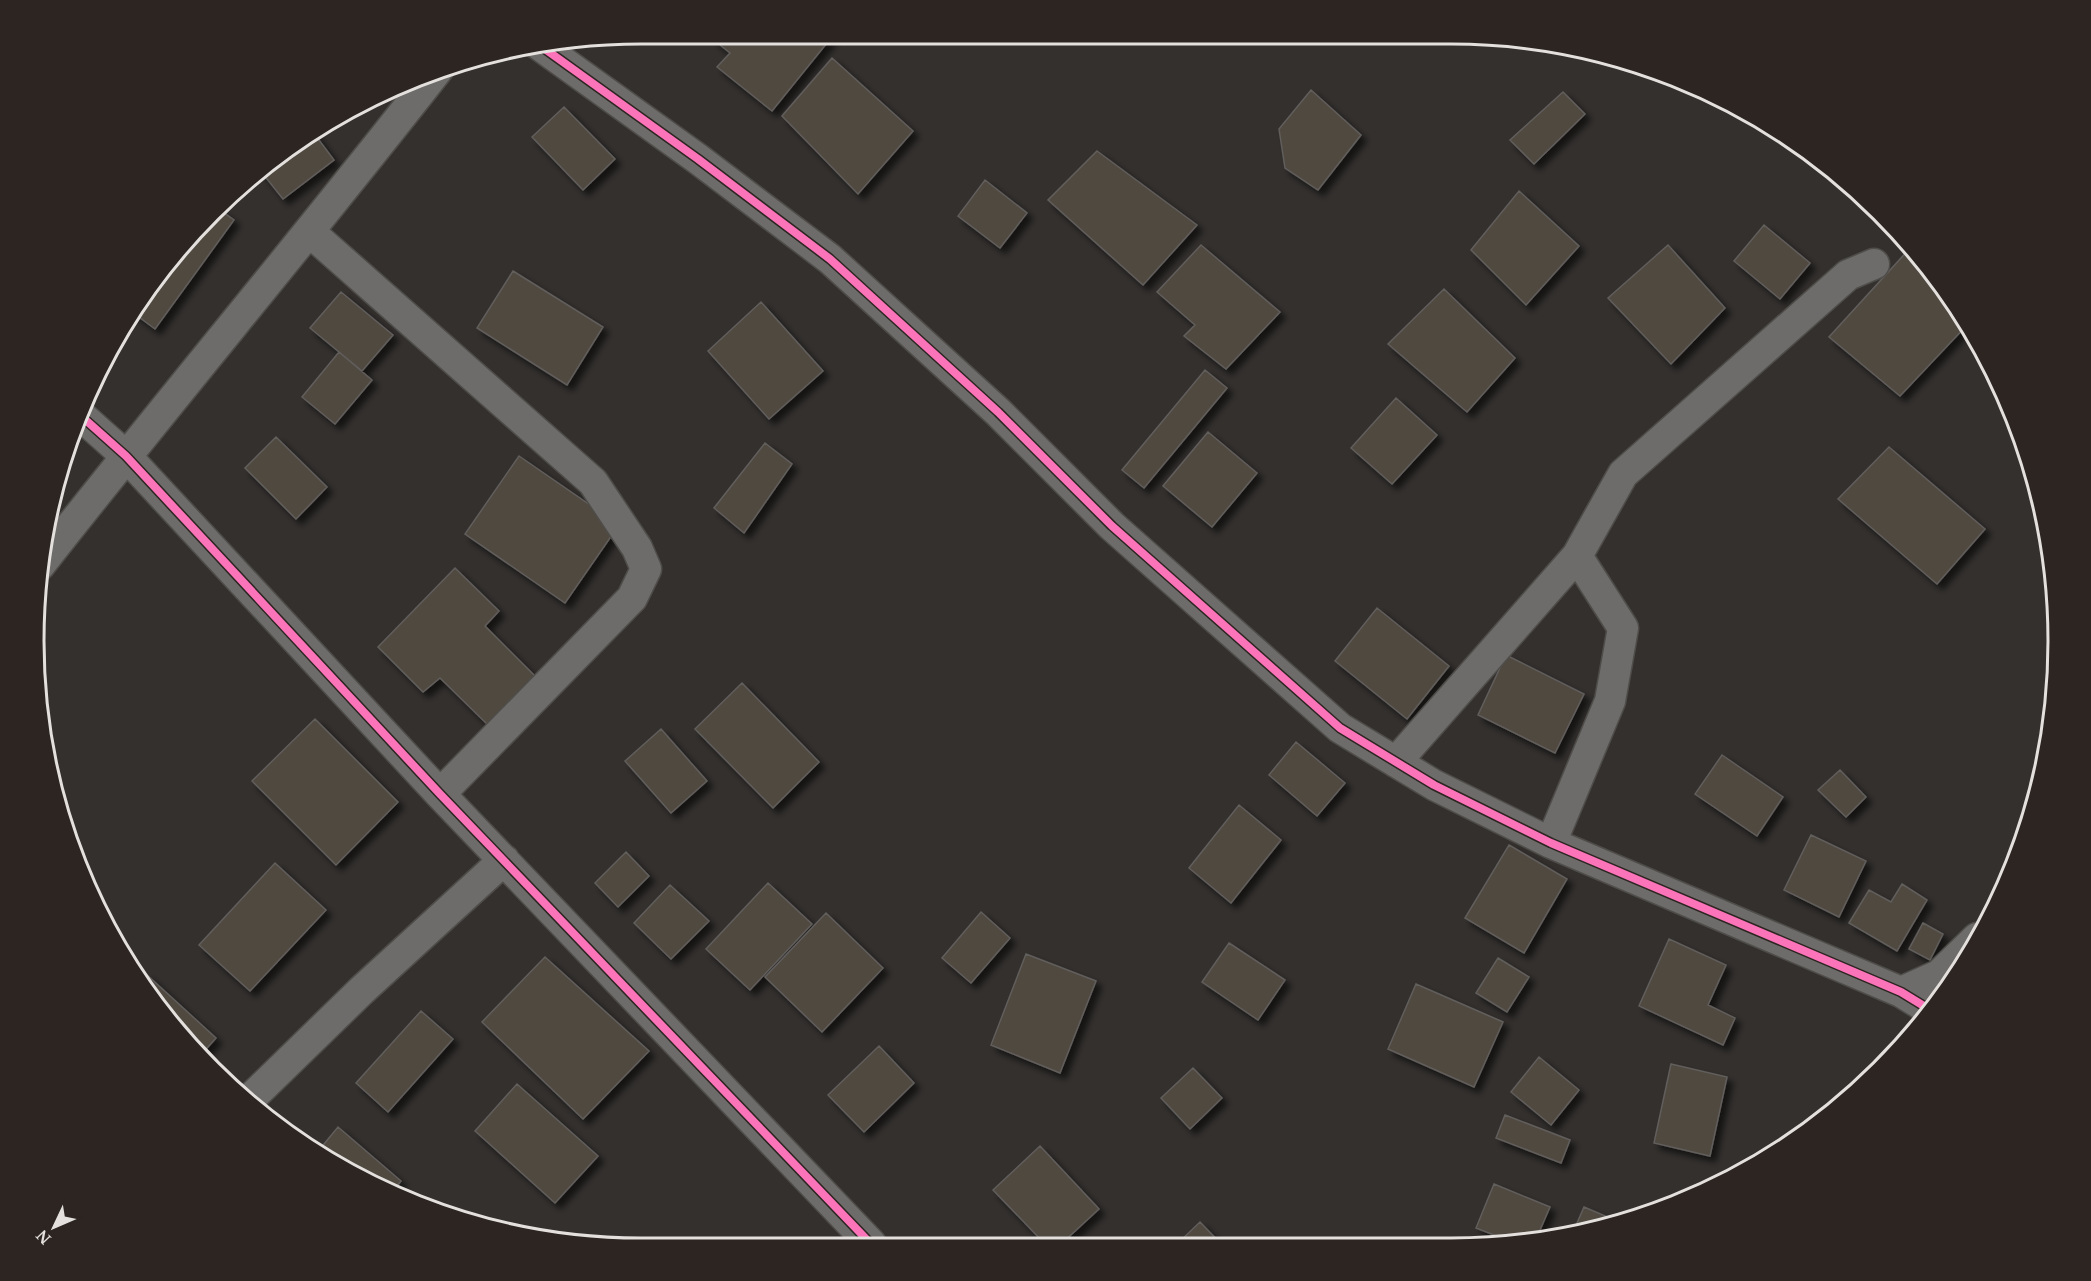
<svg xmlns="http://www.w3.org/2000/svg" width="2091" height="1281" font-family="'Noto Serif',serif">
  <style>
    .building { fill: #504841; stroke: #615e5c; stroke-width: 1.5; filter: url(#shadow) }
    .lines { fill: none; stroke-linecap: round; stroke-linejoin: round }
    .street-casing { stroke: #4f4d4a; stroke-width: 33 }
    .street { stroke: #6e6c6a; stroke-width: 30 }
    .cycleway-casing { stroke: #2c2521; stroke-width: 11 }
    .cycleway { stroke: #fb73b8; stroke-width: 8 }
    .rim { fill: none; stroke: #e4e0dd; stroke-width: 3 }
  </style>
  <defs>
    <filter id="shadow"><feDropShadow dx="5.5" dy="5.5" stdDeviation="3" flood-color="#0009"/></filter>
  </defs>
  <rect width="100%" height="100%" fill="#33302e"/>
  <path class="building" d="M716,38H831L772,111L717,67L730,53L714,40Z
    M832,58L913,131L858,194L782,116Z
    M1311,90L1361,135L1318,190L1285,168L1279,129Z
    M1563,92L1585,114L1534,164L1510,140Z
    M564,107L615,159L583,190L532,137Z
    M313,132L334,160L283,199L259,169Z
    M1097,151L1197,225L1143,285L1048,200Z
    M985,180L1027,213L1000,248L958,216Z
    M1519,191L1579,246L1526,305L1471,250Z
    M216,207L234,220L155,329L131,311L136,303Z
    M1764,225L1810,263L1780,299L1734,261Z
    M1201,245L1280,312L1226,369L1184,336L1195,325L1157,292Z
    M1668,245L1725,308L1671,364L1608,298Z
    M1912,246L1968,324L1900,396L1829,337Z
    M513,271L603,327L567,385L477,328Z
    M1444,289L1515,358L1467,412L1388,344Z
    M341,292L393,335L362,371L310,328Z
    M761,302L823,371L769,419L708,351Z
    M339,352L372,380L335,424L302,397Z
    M1205,370L1227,388L1144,488L1122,470Z
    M1396,398L1437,435L1392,484L1351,448Z
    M1208,432L1257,473L1212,527L1163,486Z
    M276,437L327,487L296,519L245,468Z
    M765,443L792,464L744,533L714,508Z
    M1889,447L1985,529L1937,584L1838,499Z
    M519,456L619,525L565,603L465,534Z
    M455,568L499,611L485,626L537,678L490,727L440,678L423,692L378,647Z
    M1377,608L1449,666L1407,719L1335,661Z
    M1506,655L1584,694L1555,753L1478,715Z
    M742,683L819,762L773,808L695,729Z
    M315,719L398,802L336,865L252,781Z
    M661,729L707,781L671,813L625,761Z
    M1296,742L1345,783L1317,816L1269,775Z
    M1722,755L1783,797L1757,836L1695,794Z
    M1840,770L1866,797L1846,817L1818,790Z
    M1239,805L1281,840L1231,903L1189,868Z
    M1811,835L1866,861L1839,917L1784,890Z
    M1509,845L1567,879L1524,953L1465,918Z
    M626,852L649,876L618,907L595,883Z
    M275,863L326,910L250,991L199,945Z
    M768,883L812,924L750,990L706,949Z
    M1902,884L1927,900L1897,951L1849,923L1869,890L1891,902Z
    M670,885L709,921L671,959L634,923Z
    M981,912L1010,938L971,983L942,958Z
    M826,913L883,968L822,1032L765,977Z
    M1923,923L1943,934L1930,960L1909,949Z
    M1669,939L1726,965L1708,1005L1735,1018L1723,1045L1639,1006Z
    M1229,943L1285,980L1258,1020L1202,982Z
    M1026,954L1096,981L1060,1073L991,1045Z
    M545,957L649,1051L583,1119L482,1022Z
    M1498,958L1529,977L1507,1012L1476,993Z
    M146,974L216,1038L200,1056L139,982Z
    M1416,984L1503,1022L1474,1087L1388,1049Z
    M421,1011L453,1039L388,1112L356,1083Z
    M879,1046L914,1083L864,1132L828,1095Z
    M1539,1057L1579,1090L1551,1125L1511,1092Z
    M1671,1064L1727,1077L1710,1156L1654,1143Z
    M1193,1068L1222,1098L1190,1129L1161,1098Z
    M517,1084L598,1156L555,1203L475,1131Z
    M1505,1115L1570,1140L1561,1163L1496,1138Z
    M338,1127L401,1181L392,1192L319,1150Z
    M1040,1146L1099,1209L1060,1245H1046L993,1190Z
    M1494,1184L1550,1207L1537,1237L1512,1242L1476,1228Z
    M1584,1207L1617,1221L1574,1230Z
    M1200,1222L1223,1246L1176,1245Z"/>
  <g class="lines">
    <g class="street-casing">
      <path id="street" d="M538,44L698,159L830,259L998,412L1112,526L1340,728L1434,785L1551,843L1901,992L1932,1011
        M311,233L593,482L637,548L646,569L632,598L440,794
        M80,415L126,456L440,794L871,1244
        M40,565C171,398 308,236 439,68
        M1396,762L1577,556L1623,474L1848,275L1874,264
        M1551,843L1610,701L1623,628L1577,556
        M1901,992L1939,975L1977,938
        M247,1102L361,991L504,860"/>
    </g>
    <use href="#street" class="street"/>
    <g class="cycleway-casing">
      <path id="cycleway" d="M538,44L698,159L830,259L998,412L1112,526L1340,728L1434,785L1551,843L1901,992L1932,1011
        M80,415L126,456L440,794L871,1244"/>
    </g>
    <use href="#cycleway" class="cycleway"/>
  </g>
  <path d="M0 0H2091V1281H0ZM641 44H1451A597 597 0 0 1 2048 641V641A597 597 0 0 1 1451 1238H641A597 597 0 0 1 44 641V641A597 597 0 0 1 641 44Z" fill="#2c2521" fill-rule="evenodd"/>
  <path class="rim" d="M641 44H1451A597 597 0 0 1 2048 641V641A597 597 0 0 1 1451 1238H641A597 597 0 0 1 44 641V641A597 597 0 0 1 641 44Z"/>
  <g transform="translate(54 1227) rotate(226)" stroke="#2c2521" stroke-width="4.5" paint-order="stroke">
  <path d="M0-4.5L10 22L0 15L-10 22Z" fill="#e4e0dd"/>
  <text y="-9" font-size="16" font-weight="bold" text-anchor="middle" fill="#e4e0dd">N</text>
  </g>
</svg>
